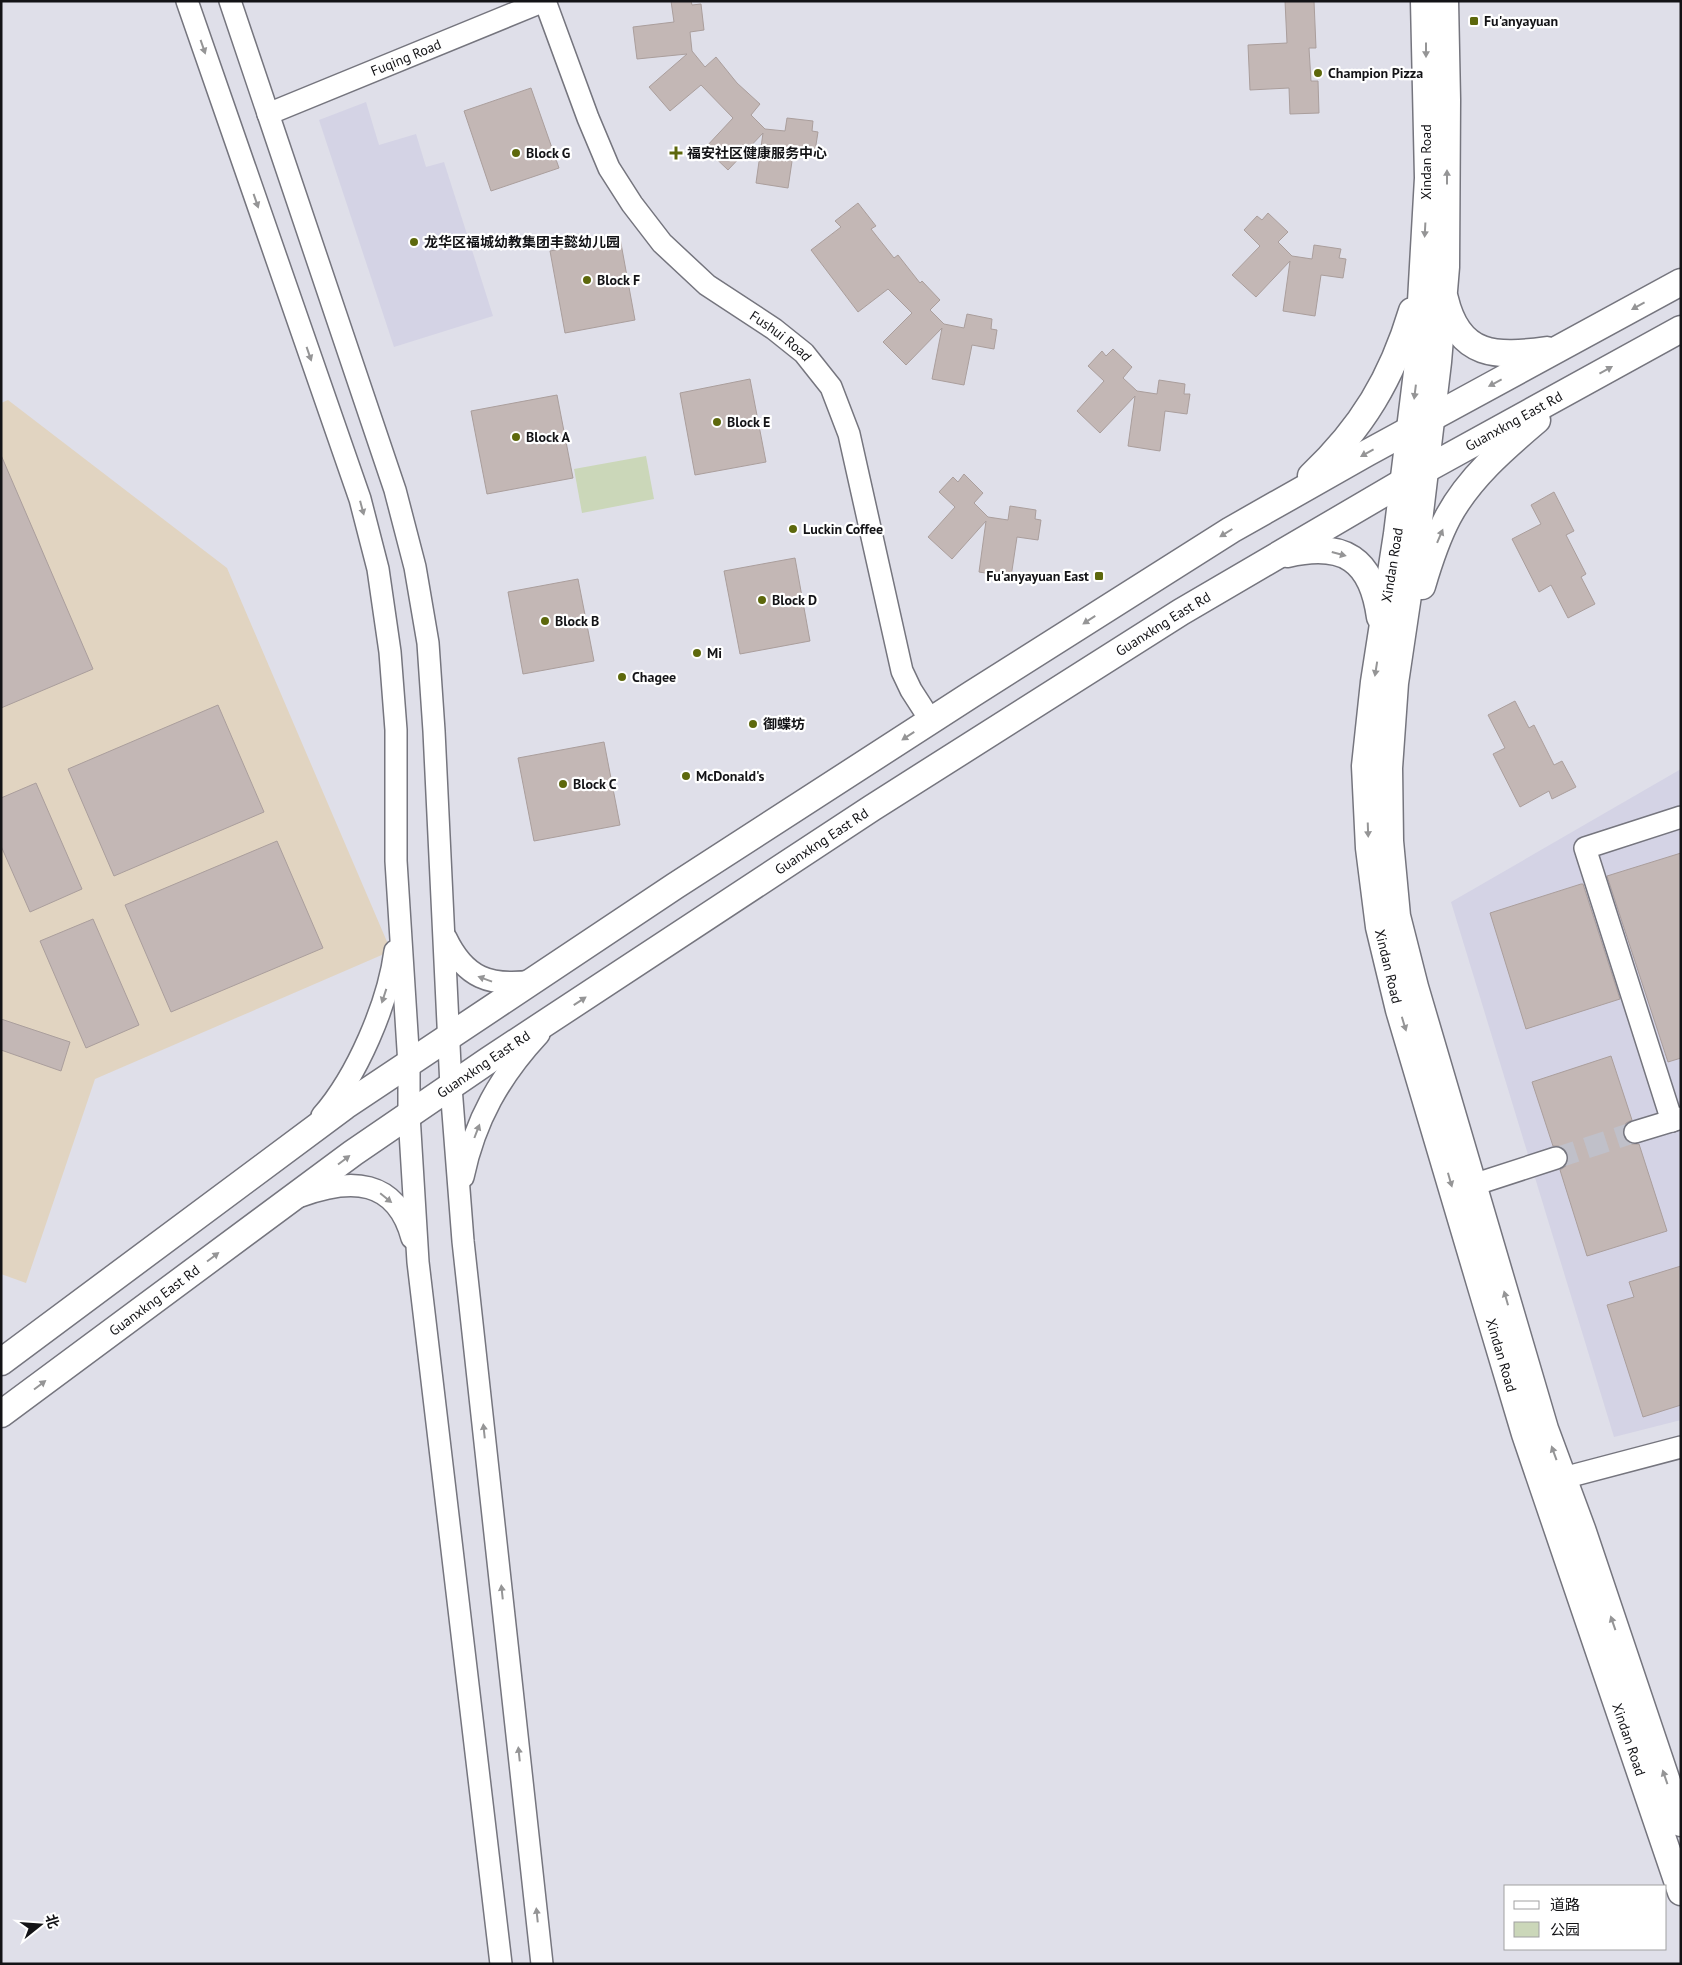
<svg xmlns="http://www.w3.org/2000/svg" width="1682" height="1965" font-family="'PT Sans','Noto Sans SC',sans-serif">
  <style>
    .built { fill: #d4d3e5 }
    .industrial { fill: #e1d4c1 }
    .green { fill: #cbd7b9 }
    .building { fill: #c3b7b5; stroke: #aa9e9c }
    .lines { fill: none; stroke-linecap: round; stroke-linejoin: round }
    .minor-tunnel { stroke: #c0c0c9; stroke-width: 21; stroke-dasharray: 21 11; stroke-linecap: butt }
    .minor-casing { stroke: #75757e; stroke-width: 24 }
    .major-casing { stroke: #75757e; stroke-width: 29 }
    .minor { stroke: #fff; stroke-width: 21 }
    .major { stroke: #fff; stroke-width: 26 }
    .oneway { fill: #959596 }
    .poi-dot { fill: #5d680c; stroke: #fff; stroke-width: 2 }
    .labels { text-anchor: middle; stroke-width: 4.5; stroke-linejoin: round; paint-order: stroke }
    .poi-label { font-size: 14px; font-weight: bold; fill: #131316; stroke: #fff; text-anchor: start }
    .street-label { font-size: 14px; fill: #131316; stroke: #fff }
  </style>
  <rect width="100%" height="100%" fill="#dfdfe9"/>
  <path class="built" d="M366,102L379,145L416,134L426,167L444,162L493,316L394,347L319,120Z
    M1681,769V1420L1614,1437L1451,902Z"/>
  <path class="industrial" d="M8,400L227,568L391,951L95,1079L26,1283L1,1274V403Z"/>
  <path class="green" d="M646,456L654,499L582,513L574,469Z"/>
  <path class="building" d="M671,1H691L692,5L701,4L704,30L690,32L692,51L705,67L716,57L737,83L760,104L751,115L765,129L785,131L787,118L813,121L812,131L818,132L815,151L794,148L788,188L756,183L763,133L728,170L705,148L733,118L701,85L670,111L649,87L687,54L637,59L633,27L674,22Z
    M1285,1H1314L1316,48H1309L1311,81H1318L1319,113L1290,114L1289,88L1250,90L1248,45L1287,43Z
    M531,88L559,168L491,191L464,111Z
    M858,203L876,226L871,229L894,258L898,255L920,283L922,281L940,300L930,310L944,324L964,328L967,314L992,319L991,329L997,330L994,349L972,345L964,385L932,379L942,328L906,365L883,342L912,313L888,289L858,312L811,250L841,227L835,221Z
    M1268,213L1288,232L1278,242L1292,256L1312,259L1314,245L1341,249L1339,258L1346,259L1343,278L1321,275L1315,316L1283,311L1290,261L1256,297L1232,275L1260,246L1244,230L1257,216L1262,220Z
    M620,238L635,320L565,333L550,251Z
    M1113,349L1132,367L1123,378L1137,391L1157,394L1159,380L1185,384L1184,394H1190L1187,414L1165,411L1160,451L1128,446L1135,396L1100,433L1077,411L1104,381L1088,366L1102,351L1106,356Z
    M750,379L766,462L695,475L680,393Z
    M557,395L573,478L487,494L471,411Z
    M1,455L93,669L1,708Z
    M964,474L983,493L974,503L988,517L1008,520L1010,506L1036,510L1035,519L1041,520L1038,540L1017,537L1011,577L979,572L986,521L952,559L928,537L955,507L939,492L953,477L958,482Z
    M1554,492L1574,531L1566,535L1586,574L1581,577L1595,604L1568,618L1551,585L1539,592L1512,539L1541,524L1531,505Z
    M795,558L810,641L740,654L724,571Z
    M578,579L594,661L523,674L508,592Z
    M1515,701L1529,728L1534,725L1554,765L1562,761L1576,787L1552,799L1549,791L1520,807L1493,754L1505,748L1488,715Z
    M218,705L264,812L114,876L68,769Z
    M604,742L620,825L534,841L518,758Z
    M36,783L82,889L30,912L1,846V798Z
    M277,841L323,948L171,1012L125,905Z
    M1681,853V1058L1668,1062L1607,876Z
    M1581,884H1583L1620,999L1526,1029L1490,913Z
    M93,919L139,1025L86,1048L40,941Z
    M1,1019L70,1042L61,1071L1,1050Z
    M1611,1056L1632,1120L1626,1123L1623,1129V1136L1626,1141L1632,1144H1639L1667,1231L1587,1256L1560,1170L1566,1166L1568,1160V1155L1564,1148L1558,1146H1553L1532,1082Z
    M1681,1266V1405L1643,1417L1607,1305L1634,1297L1629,1282Z"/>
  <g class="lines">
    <path class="minor-tunnel" d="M1556,1158L1635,1132"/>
    <g class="minor-casing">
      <g id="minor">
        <path d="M187,1L360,499L378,569L390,652L396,730V861L409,1065V1115L418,1262L501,1964"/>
        <path d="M230,1L395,490L415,567L428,643L434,731L451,1087L463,1241L542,1964"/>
        <path id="s1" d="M545,1L588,118L609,168L632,204L662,243L707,285L774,329L804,353L831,387L849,434L902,671L911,690L931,721"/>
        <path id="s2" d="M268,114L544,1"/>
        <path d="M446,938C465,978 490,987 533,981"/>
        <path d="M322,1116C357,1076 388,1004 395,951"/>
        <path d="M1672,1121L1585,848L1681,817"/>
        <path d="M1635,1132L1681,1118"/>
        <path d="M463,1177C475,1120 500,1076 539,1034"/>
        <path d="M1473,1185L1556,1158"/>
        <path d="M301,1196C350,1178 396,1178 412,1238"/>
        <path d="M1548,1482L1681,1447"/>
      </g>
    </g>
    <g class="major-casing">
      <g id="major">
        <path id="s3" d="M1424,1L1428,178L1417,372L1397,534L1374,682L1365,766L1369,848L1379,927L1399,1010L1482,1290L1525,1434L1681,1892"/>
        <path d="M1445,1L1447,100L1446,267L1438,362L1419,521L1395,683L1389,768L1390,841L1397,916L1415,987L1545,1429L1582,1529L1681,1823"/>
        <path d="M1445,299C1459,358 1497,357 1547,350"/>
        <path d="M1311,476C1362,428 1392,378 1412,311"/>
        <path d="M1287,554C1344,541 1372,559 1380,617"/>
        <path d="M1422,586C1429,562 1437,538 1448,517C1469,478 1504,448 1537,420"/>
        <path d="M1,1362L345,1106L675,886L972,694L1231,530L1367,453L1681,282"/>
        <path id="s4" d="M1,1414L353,1153L489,1060L872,808L1181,612L1403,482L1681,329"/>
      </g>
    </g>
    <use href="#minor" class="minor"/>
    <use href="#major" class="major"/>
  </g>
  <defs><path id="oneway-solid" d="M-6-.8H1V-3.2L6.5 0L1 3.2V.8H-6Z" transform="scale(1.25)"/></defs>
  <g class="oneway">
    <use href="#oneway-solid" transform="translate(203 47) rotate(71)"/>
    <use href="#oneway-solid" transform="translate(1426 50) rotate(90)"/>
    <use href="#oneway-solid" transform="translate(1447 177) rotate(-90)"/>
    <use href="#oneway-solid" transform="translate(256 201) rotate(71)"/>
    <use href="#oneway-solid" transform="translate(1425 230) rotate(93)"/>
    <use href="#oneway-solid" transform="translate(1638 306) rotate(151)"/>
    <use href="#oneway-solid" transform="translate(309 354) rotate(71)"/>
    <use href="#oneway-solid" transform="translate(1606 370) rotate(-29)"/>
    <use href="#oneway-solid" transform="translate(1495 383) rotate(152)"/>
    <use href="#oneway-solid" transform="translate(1415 392) rotate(97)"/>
    <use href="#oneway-solid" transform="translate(1367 453) rotate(151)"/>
    <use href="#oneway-solid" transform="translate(362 508) rotate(75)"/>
    <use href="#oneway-solid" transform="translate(1226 533) rotate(148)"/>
    <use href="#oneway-solid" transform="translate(1440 536) rotate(-67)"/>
    <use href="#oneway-solid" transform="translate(1339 554) rotate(15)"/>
    <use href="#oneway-solid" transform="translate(1089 620) rotate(147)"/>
    <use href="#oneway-solid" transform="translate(1376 669) rotate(99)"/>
    <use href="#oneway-solid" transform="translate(908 736) rotate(147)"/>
    <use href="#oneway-solid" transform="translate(1368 830) rotate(88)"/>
    <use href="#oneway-solid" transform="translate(485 979) rotate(-160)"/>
    <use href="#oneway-solid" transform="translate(384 996) rotate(108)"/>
    <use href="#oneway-solid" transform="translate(580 1001) rotate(-33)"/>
    <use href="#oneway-solid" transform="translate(1404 1024) rotate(73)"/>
    <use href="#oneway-solid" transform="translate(477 1131) rotate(-69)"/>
    <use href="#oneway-solid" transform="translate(344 1160) rotate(-37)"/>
    <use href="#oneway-solid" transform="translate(1450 1180) rotate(74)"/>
    <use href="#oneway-solid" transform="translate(386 1198) rotate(39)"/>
    <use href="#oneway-solid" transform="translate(213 1257) rotate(-37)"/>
    <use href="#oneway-solid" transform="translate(1506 1298) rotate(-106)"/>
    <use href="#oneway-solid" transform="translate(40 1385) rotate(-37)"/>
    <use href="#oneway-solid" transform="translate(484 1431) rotate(-96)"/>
    <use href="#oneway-solid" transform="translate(1554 1453) rotate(-110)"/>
    <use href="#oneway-solid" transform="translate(502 1592) rotate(-96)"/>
    <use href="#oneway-solid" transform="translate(1613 1623) rotate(-109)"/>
    <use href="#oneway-solid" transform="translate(519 1754) rotate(-96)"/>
    <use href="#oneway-solid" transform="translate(1665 1777) rotate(-109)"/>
    <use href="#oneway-solid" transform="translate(537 1915) rotate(-96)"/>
  </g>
  <g class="poi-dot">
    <rect x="1469" y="16" width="10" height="10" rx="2.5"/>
    <circle cx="1318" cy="73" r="5"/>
    <circle cx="516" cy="153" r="5"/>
    <path d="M673.5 145.5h5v5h5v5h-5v5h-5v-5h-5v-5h5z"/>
    <circle cx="414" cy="242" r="5"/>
    <circle cx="587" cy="280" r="5"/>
    <circle cx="717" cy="422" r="5"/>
    <circle cx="516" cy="437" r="5"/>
    <circle cx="793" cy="529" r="5"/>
    <rect x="1094" y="571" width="10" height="10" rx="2.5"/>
    <circle cx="762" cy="600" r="5"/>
    <circle cx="545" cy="621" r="5"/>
    <circle cx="697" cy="653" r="5"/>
    <circle cx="622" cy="677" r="5"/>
    <circle cx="753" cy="724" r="5"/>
    <circle cx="686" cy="776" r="5"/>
    <circle cx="563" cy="784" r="5"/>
  </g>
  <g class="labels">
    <g class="poi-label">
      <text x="1484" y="26">Fu'anyayuan</text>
      <text x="1328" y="78">Champion Pizza</text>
      <text x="526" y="158">Block G</text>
      <text x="687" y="158">福安社区健康服务中心</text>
      <text x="424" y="247">龙华区福城幼教集团丰懿幼儿园</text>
      <text x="597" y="285">Block F</text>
      <text x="727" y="427">Block E</text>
      <text x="526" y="442">Block A</text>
      <text x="803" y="534">Luckin Coffee</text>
      <text x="1089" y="581" text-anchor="end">Fu'anyayuan East</text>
      <text x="772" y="605">Block D</text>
      <text x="555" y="626">Block B</text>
      <text x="707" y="658">Mi</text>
      <text x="632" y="682">Chagee</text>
      <text x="763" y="729">御蝶坊</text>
      <text x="696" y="781">McDonald's</text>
      <text x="573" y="789">Block C</text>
    </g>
    <g class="street-label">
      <text dy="5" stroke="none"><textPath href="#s2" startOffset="149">Fuqing Road</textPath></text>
      <text transform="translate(1426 162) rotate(-90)" y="5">Xindan Road</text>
      <text dy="5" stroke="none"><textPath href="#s1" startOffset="422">Fushui Road</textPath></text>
      <text dy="5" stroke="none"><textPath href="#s4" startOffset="1811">Guanxkng East Rd</textPath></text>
      <text transform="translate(1392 565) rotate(-81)" y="5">Xindan Road</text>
      <text dy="5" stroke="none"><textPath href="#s4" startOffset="1406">Guanxkng East Rd</textPath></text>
      <text dy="5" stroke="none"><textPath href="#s4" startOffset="1001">Guanxkng East Rd</textPath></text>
      <text dy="5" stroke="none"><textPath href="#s3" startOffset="971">Xindan Road</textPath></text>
      <text dy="5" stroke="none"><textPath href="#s4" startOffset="596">Guanxkng East Rd</textPath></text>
      <text dy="5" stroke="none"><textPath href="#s4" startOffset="191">Guanxkng East Rd</textPath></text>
      <text dy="5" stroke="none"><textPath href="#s3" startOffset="1376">Xindan Road</textPath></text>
      <text dy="5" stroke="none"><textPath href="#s3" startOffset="1781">Xindan Road</textPath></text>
    </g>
  </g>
  <rect width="1682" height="1965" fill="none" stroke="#131316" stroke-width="5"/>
  <rect x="1504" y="1885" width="162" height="65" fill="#ffffff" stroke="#a1a1a2"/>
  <rect x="1514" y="1901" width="25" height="8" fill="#ffffff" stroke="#a1a1a2"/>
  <text x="1550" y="1910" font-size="15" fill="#131316">道路</text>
  <rect x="1514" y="1922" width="25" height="15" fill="#cbd7b9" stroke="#a1a1a2"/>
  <text x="1550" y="1935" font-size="15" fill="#131316">公园</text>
  <g transform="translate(40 1925) rotate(73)" stroke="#ffffff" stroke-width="4" paint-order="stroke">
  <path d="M0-4L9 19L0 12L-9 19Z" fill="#131316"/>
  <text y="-8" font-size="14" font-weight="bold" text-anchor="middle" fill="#131316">北</text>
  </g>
</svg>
